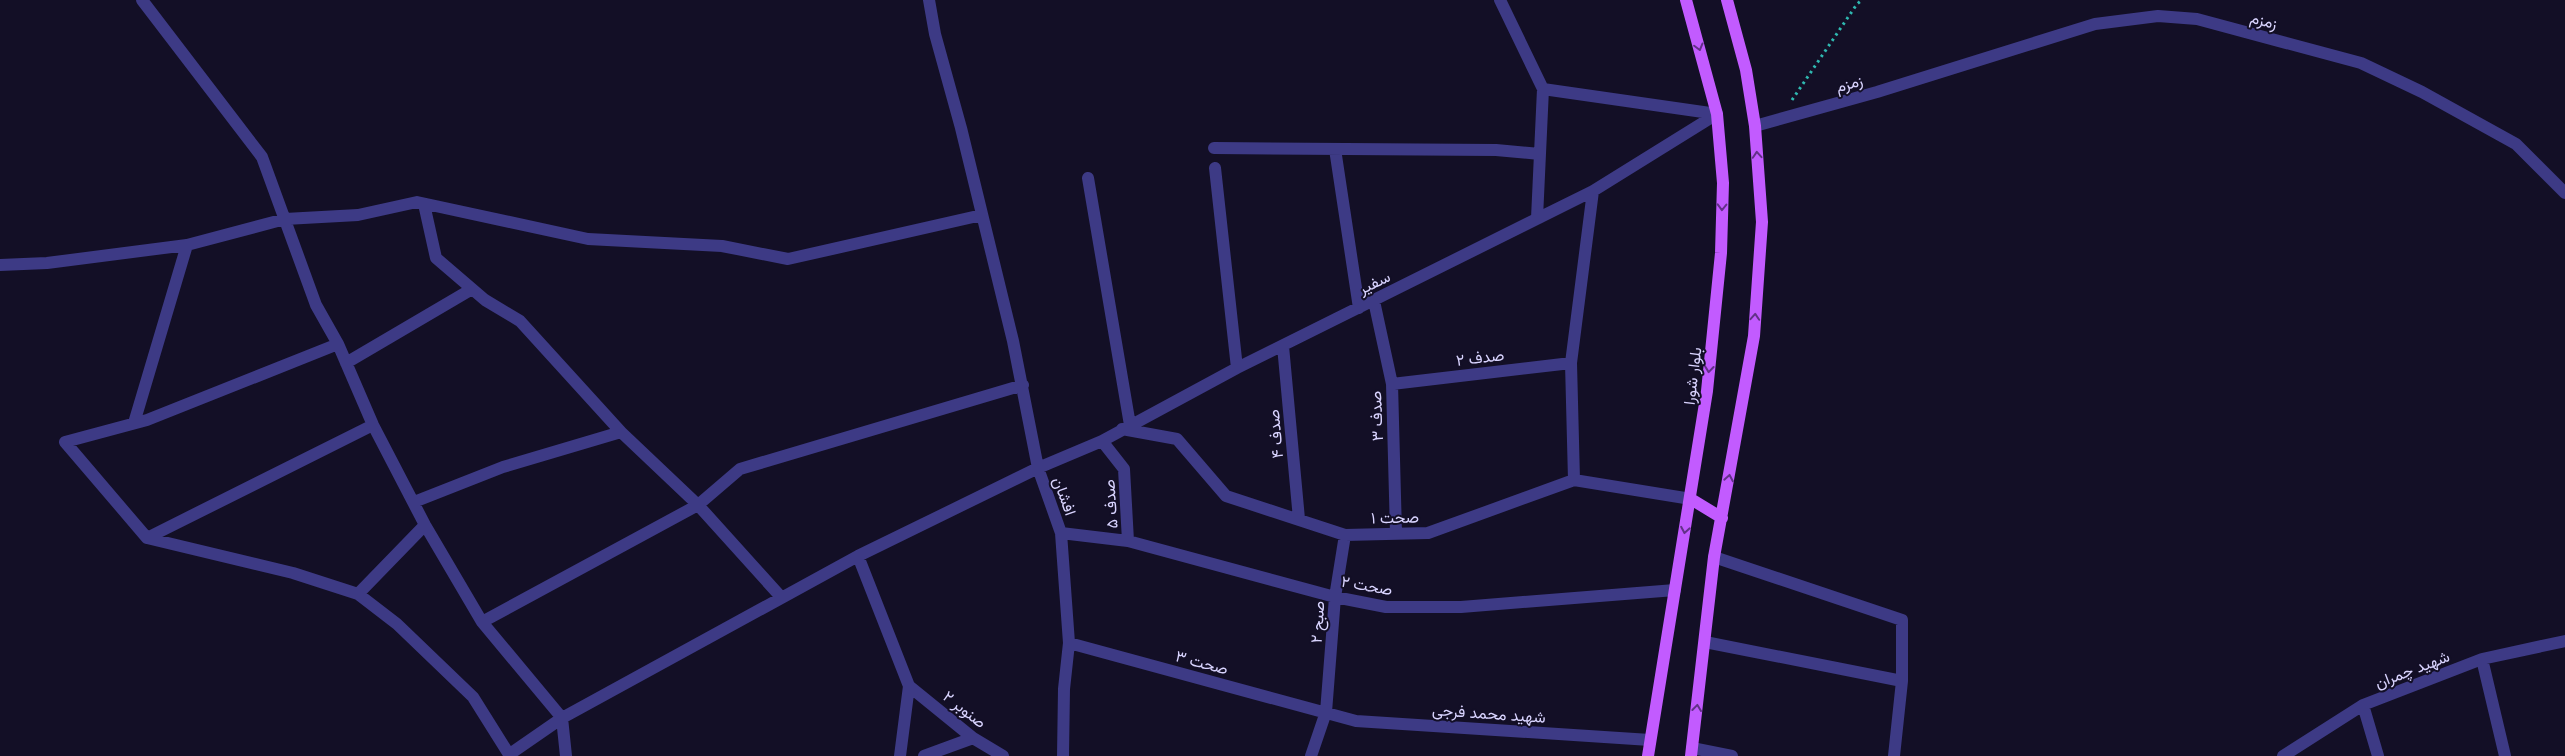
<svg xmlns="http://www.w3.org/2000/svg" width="2565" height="756" font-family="Montserrat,Vazirmatn,sans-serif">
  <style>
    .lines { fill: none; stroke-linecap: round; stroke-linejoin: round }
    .path { stroke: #2fb8b0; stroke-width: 3; stroke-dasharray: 2.5 4; stroke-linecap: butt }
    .minor { stroke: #3d3a85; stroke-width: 12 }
    .major { stroke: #c25bff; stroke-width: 12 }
    .oneway { stroke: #623188 }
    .labels { text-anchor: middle; stroke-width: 4; stroke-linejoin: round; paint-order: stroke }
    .street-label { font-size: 16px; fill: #d9d4ff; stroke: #130f26 }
  </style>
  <rect width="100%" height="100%" fill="#130f26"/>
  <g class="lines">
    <path class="path" d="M1792,100L1857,4L1862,0"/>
    <path class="minor" d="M142,0L262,157L316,305L338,344L373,425L425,525L482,622L562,718L510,754
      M929,0L935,34L961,128L1013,341L1038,468L1061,533L1069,643L1064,689L1063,756
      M1500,0L1543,89L1717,114
      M1755,126L1877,92L2095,24L2158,16L2197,19L2361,63L2422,92L2516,144L2565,193
      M1214,148L1496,150L1540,154
      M1335,149L1359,308
      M1215,168L1237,368
      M1088,178L1130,425
      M424,204L436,258L485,300L520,321L621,432
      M1537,218L1543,89
      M0,265L47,263L187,245L285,219L358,215L417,202L588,239L722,246L788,259L982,215
      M1374,301L1392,384L1396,533
      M338,344L147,420L65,442L147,538L293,573L358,594L397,624L473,697L510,756
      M1283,346L1299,519
      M346,363L472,289
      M1392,384L1571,363
      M134,423L187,245
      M1122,429L1177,439L1226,496L1345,535L1428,533L1574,480L1691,499
      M1102,441L1124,469L1128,541
      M1574,480L1571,363L1593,191
      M414,502L503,467L621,432L698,505L482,622
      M1061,533L1128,541L1335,597L1386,607H1461L1675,590
      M147,538L373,425
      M858,556L909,686L900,756
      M1714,557L1902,620V681
      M358,594L425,525
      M781,597L698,505L740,469L1023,385
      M1705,642L1902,681L1894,756
      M1069,643L1356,721L1650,740
      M2482,659L2505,756
      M909,686L973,738L1003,756
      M2363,705L2378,756
      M1692,748L1732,756
      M566,756L562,718L858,556L1038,468L1102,441L1237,368L1593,191L1717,114
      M924,756L973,738
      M1311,756L1326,712L1335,597L1345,535
      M2283,756L2363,705L2482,659L2565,641"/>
    <path class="major" d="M1691,499L1722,518
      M1648,756L1707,391L1721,253L1723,183L1717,114L1686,0
      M1691,756L1714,557L1754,336L1762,222L1755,126L1746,70L1727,0"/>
  </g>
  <defs><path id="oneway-chevron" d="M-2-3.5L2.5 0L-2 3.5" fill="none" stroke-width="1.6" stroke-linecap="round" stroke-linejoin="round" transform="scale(1.25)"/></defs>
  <g class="oneway">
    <use href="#oneway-chevron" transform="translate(1699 47) rotate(75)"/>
    <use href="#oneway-chevron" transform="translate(1757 155) rotate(-94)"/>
    <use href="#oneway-chevron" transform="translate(1722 207) rotate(91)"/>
    <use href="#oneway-chevron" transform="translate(1755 317) rotate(-86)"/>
    <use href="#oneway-chevron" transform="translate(1709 369) rotate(96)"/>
    <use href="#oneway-chevron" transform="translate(1729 478) rotate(-80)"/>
    <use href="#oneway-chevron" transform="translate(1685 530) rotate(100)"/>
    <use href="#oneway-chevron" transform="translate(1697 708) rotate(-83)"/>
  </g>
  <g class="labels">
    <g class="street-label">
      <text transform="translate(2264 20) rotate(15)" y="6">زمزم</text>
      <text transform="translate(1849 83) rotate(-16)" y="6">زمزم</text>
      <text transform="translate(1374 282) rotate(-26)" y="6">سفیر</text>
      <text transform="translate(1480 357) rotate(-7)" y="6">صدف ۲</text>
      <text transform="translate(1692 376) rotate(-83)" y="6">بلوار شورا</text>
      <text transform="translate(1376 416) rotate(-92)" y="6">صدف ۳</text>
      <text transform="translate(1275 434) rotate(-95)" y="6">صدف ۴</text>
      <text transform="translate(1065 496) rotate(70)" y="6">افشان</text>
      <text transform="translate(1110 504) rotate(-94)" y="6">صدف ۵</text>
      <text transform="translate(1395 517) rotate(-1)" y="6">صحت ۱</text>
      <text transform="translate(1367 585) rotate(10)" y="6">صحت ۲</text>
      <text transform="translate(1317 622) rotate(-86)" y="6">صبح ۲</text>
      <text transform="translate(1202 662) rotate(15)" y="6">صحت ۳</text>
      <text transform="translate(2412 669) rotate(-21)" y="6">شهید چمران</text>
      <text transform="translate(965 709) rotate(38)" y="6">صنوبر ۲</text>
      <text transform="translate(1489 713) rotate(4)" y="6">شهید محمد فرجی</text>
    </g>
  </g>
</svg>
